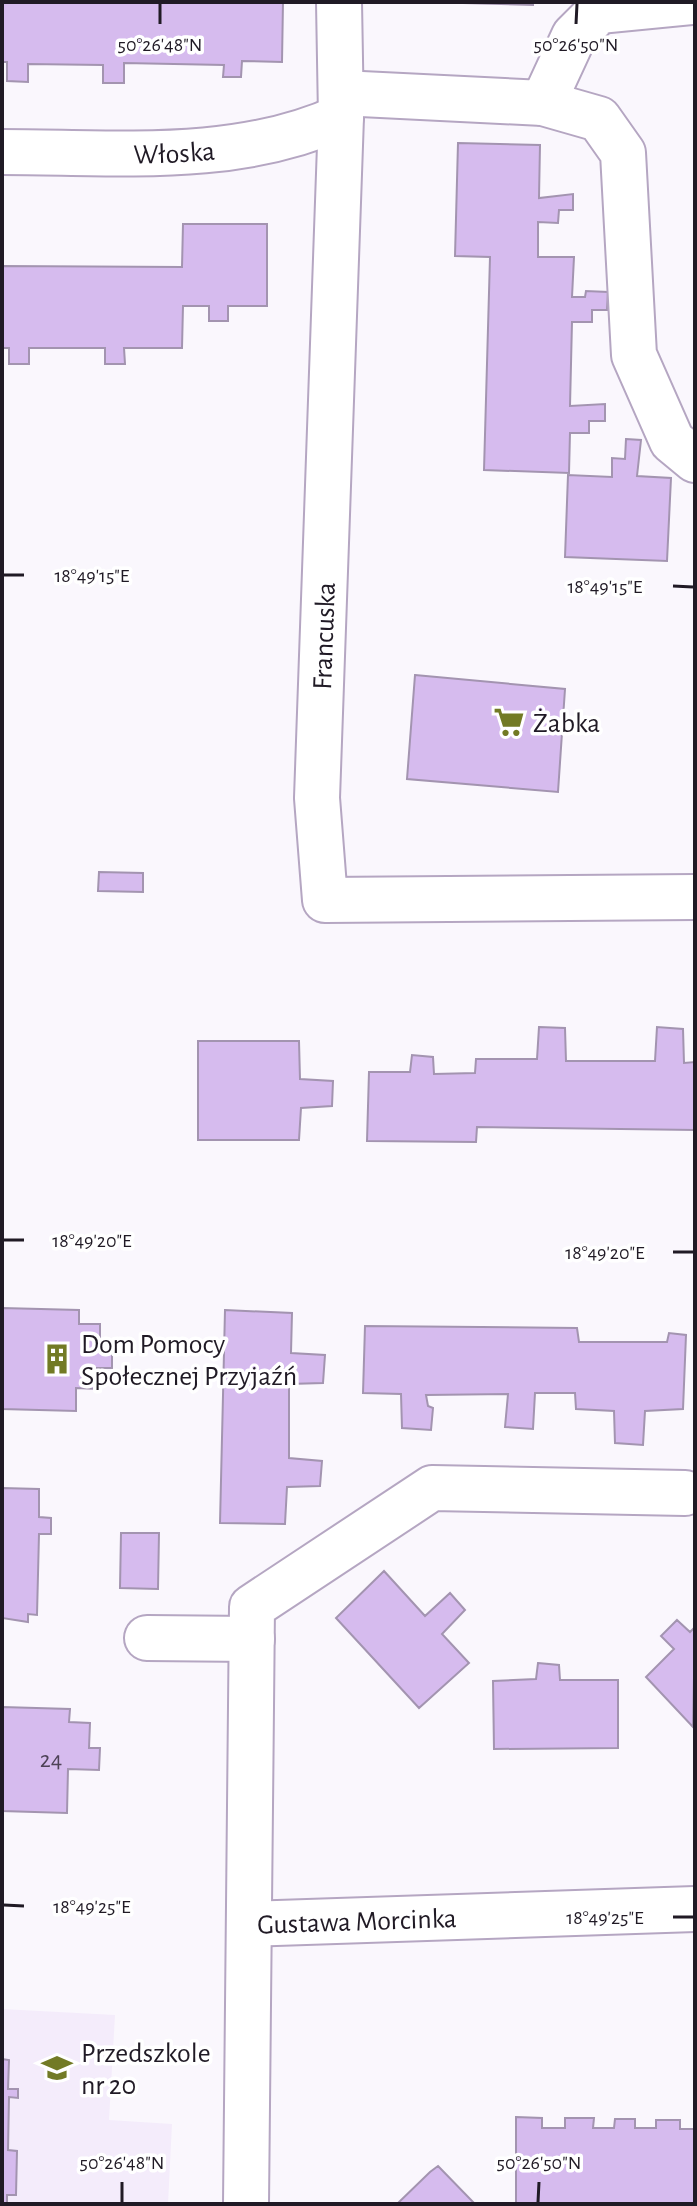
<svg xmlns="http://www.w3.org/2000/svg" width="697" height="2206" font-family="'Alegreya Sans',sans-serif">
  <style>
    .built { fill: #f4ecfb }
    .building { fill: #d6bbee; stroke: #a394b0; stroke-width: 2 }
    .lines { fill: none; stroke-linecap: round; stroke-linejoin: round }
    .street-casing { stroke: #b5a6c2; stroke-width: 48 }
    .street { stroke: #fff; stroke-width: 44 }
    .ticks { fill: none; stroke: #201a25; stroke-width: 3 }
    .labels { text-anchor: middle; stroke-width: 7; stroke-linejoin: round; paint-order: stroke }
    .number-label { font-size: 24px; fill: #4e4257 }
    .street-label { font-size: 28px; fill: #201a25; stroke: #fff }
    .poi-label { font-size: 28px; fill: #201a25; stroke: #fff; text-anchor: start }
    .ticks-label { font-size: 20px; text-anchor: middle; fill: #201a25; stroke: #fff; stroke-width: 7; stroke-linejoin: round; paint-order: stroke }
  </style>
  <rect width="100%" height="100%" fill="#faf7fd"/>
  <path class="built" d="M2,2009L115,2015L109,2120L172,2124L168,2204H2Z"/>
  <path class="building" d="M2,2H283L282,62L242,61L241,77H223L224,65L124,63V83H103V65L28,64V82L7,81V62H2Z
    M425,2H533V5Z
    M458,143L540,145L539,198L573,194V210H559L558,223L538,222V257H574L572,297H585L586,291L608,292L607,310H592V322H572L570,406L605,404V421H589V433H570L569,473L484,470L490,257L455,256Z
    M183,224H267V306H228V321H209V306H183L182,348H124L125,364H105V348H29V364H9V348H2V266L182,267Z
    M626,439L641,440L637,476L671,478L667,561L565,557L568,475L612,477V458L625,459Z
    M415,675L565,689L558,792L407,779Z
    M99,872L143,873V892L98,891Z
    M539,1027L565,1028L566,1061H655L657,1027L683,1029L684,1063L695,1062V1130L477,1127L476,1142L367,1141L369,1072H410L412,1055L433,1057L434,1074L475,1073L476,1059H537Z
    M198,1041H299L300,1079L333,1081L332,1106L301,1108L299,1140H198Z
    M2,1308L79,1310V1324H100V1350L112,1351V1368H97V1389L76,1388V1411L2,1409Z
    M225,1310L292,1313L291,1353L325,1355L323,1383L289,1384V1458L322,1461L320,1486L287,1487L285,1524L220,1523Z
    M365,1326L577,1328L579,1342H667L669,1333L686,1335L683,1409L645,1411L643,1445L615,1443L614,1411L576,1409L575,1393H535L533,1429L505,1427L508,1394L426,1395L428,1406L433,1408L431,1430L402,1428L401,1394L363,1393Z
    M2,1488L39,1489V1517L51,1518V1534H39L37,1615L28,1614V1622L2,1618Z
    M121,1533H159L158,1589L120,1588Z
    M384,1571L425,1616L450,1593L465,1610L442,1634L469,1663L419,1708L336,1618Z
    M677,1620L690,1632L695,1627L693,1727L646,1677L674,1649L661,1636Z
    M538,1663L559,1665L560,1680H618V1748L494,1749L493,1681L536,1679Z
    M2,1707L70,1709L69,1722L90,1723L89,1748H100L99,1770L68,1769L67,1813L2,1811Z
    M2,2059L9,2060L8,2089H18V2098L9,2097L8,2150L17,2151L16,2195H7V2204H2Z
    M516,2117L542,2118V2128H565V2118H594L593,2128H614L615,2119H635V2128H656V2120H680V2129H695V2204H516Z
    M438,2166L475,2204H397L430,2172Z"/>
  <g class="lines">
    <g class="street-casing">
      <g id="street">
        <path d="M339,2L341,117L317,798L325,900L695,897"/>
        <path d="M341,93L543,103L599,119L623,153L634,355L672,441L695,460"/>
        <path d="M543,103L574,36L599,11L691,2"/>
        <path id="s1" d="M2,152C116,152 235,165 341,117"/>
        <path d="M147,1638L252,1639"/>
        <path id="s2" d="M249,1924L695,1909"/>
        <path d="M246,2204L252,1607L432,1488L685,1493"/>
      </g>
    </g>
    <use href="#street" class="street"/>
  </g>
  <path class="ticks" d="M160,24V4M576,24L577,4M4,575H24M673,586L693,587M4,1240H24M673,1252H693M4,1905L24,1906M673,1917H693M122,2202V2182M538,2202L539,2182"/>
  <defs>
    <g id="supermarket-bare" transform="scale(2.4)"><path d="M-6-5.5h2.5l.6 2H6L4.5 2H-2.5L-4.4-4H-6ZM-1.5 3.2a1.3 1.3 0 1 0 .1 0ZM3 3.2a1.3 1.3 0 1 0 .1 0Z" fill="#727a25" stroke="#fff" stroke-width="2.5" paint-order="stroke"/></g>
    <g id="building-bare" transform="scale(2.4)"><path d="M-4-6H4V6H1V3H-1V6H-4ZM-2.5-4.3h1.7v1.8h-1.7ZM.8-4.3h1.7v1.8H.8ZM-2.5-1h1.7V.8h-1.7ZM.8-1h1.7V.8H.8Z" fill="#727a25" stroke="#fff" stroke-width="2.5" paint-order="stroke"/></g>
    <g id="school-bare" transform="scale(2.4)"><path d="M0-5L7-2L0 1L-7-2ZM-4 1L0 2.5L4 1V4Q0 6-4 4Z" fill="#727a25" stroke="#fff" stroke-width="2.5" paint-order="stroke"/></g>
  </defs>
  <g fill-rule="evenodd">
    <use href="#supermarket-bare" x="509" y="722"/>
    <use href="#building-bare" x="57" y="1359"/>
    <use href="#school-bare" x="57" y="2068"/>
  </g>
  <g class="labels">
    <g class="number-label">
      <text x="51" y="1767">24</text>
    </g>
    <g class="street-label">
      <text dy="10" stroke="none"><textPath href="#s1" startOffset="172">Włoska</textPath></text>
      <text transform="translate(323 636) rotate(-88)" y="10">Francuska</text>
      <text dy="10" stroke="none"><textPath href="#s2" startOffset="108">Gustawa Morcinka</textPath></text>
    </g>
    <g class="poi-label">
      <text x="533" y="732">Żabka</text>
      <text x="81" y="1353">Dom Pomocy<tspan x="81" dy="32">Społecznej Przyjaźń</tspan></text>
      <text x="81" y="2062">Przedszkole<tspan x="81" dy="32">nr 20</tspan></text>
    </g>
  </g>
  <g class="ticks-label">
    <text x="160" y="51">50°26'48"N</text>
    <text x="576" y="51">50°26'50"N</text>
    <text x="92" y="582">18°49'15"E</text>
    <text x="605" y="593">18°49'15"E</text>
    <text x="92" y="1247">18°49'20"E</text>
    <text x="605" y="1259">18°49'20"E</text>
    <text x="92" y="1913">18°49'25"E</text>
    <text x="605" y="1924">18°49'25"E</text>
    <text x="122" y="2169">50°26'48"N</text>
    <text x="539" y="2169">50°26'50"N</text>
  </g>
  <rect width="697" height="2206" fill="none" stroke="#201a25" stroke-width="8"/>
</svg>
